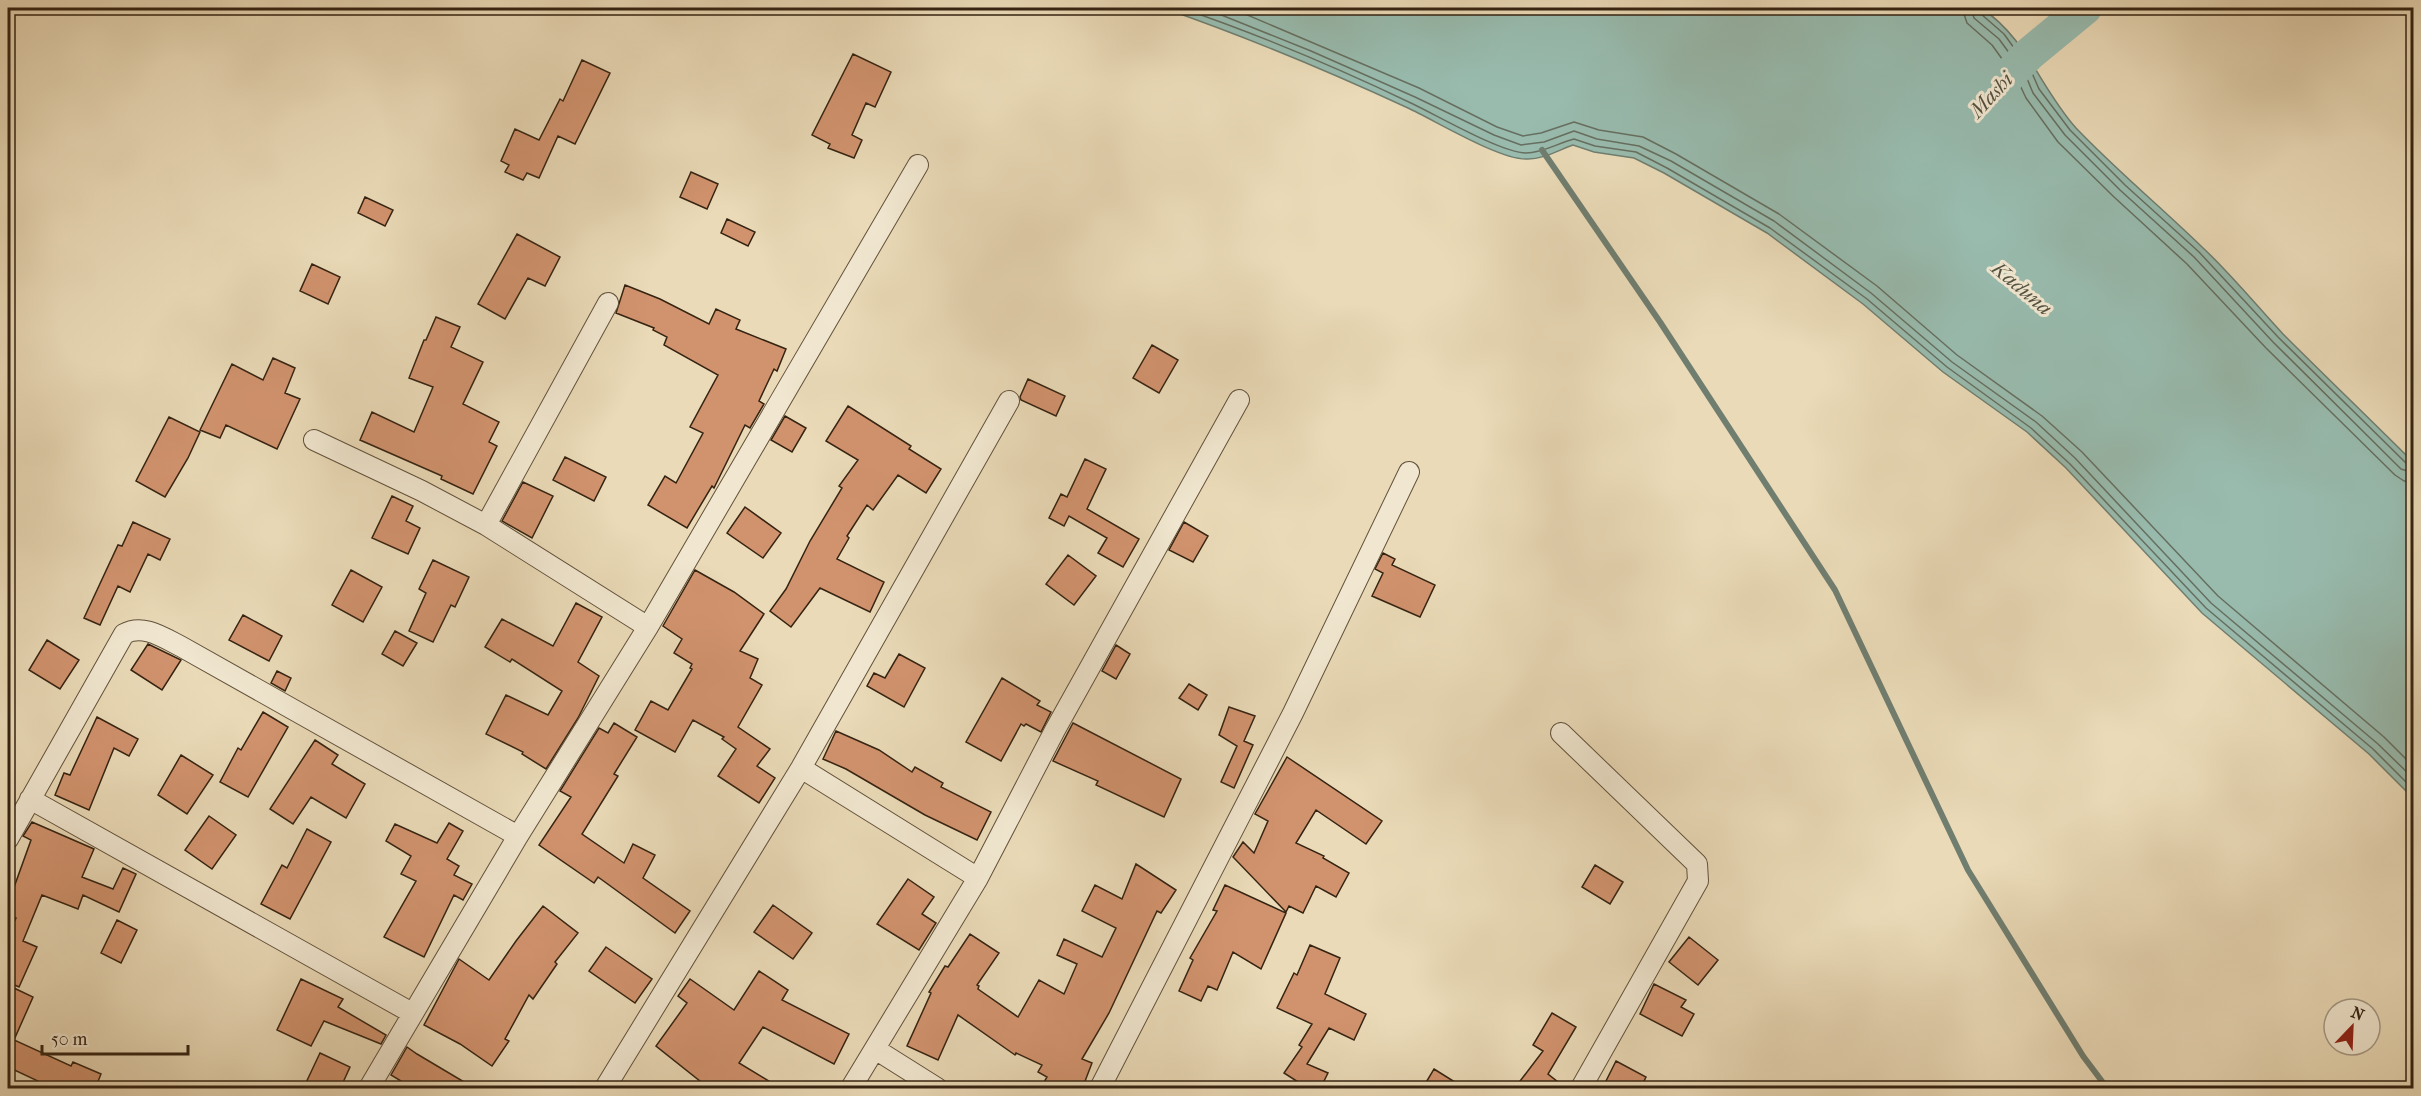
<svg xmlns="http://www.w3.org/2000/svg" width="2421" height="1096" font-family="'IM FELL French Canon',serif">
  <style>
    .water { fill: #98bbae; stroke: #707e70; stroke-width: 1.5 }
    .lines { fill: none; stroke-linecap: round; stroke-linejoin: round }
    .shore { stroke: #666f60; stroke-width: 1.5 }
    .stream { stroke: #707e70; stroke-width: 6 }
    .river { stroke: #98bbae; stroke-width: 34 }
    .building { fill: #d1936e; stroke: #352312; stroke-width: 1.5 }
    .minor-casing { stroke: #62513b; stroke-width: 22 }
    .minor { stroke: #f1e7d0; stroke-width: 20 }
    .labels { text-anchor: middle; stroke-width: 6; stroke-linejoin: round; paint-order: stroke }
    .water-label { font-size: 21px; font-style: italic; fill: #535141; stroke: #f1e7d0 }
  </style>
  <rect width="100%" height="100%" fill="#eadab7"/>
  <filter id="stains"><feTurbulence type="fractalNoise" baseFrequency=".00333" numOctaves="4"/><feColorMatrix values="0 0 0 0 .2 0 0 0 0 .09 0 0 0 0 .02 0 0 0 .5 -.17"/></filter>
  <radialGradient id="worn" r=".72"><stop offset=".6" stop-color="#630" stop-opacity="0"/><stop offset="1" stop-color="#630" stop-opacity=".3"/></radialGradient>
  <path class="water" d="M1163,8H1981C2026,37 2041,89 2076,128C2116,170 2161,207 2202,247C2231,274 2256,305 2283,334C2326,377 2370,419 2413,462V798L2369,754L2202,613L2066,468L2027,432L1943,372L1863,304L1767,233L1664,173L1634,158L1594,152L1573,145C1559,150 1542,160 1526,159C1498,159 1436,121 1408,108C1328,71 1247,37 1163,8Z"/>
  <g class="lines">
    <path class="shore" d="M1181,8C1260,35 1338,68 1413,104C1438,116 1502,153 1526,153C1543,153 1558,143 1574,139L1595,146L1636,152L1667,168L1770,228L1867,299L1947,367L2031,428L2070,464L2206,608L2373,749L2414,790
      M1204,8L1311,51L1415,97L1494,135L1521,145L1544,142L1574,131L1597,139L1639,146L1671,161L1774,221L1871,293L1952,362L2036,422L2075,458L2211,603L2378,744L2414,779
      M1231,8L1419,88L1497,127L1523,136L1541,133L1574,122L1599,130L1643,137L1676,154L1779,214L1877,286L1957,355L2042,416L2082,452L2218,596L2384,737L2414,767
      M1962,8L1967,23L1992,45L2018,81L2026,98L2058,142L2114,197L2187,264L2266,348L2395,475L2404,481L2414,482
      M1971,8L1974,18L1999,39L2026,76L2033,93L2065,135L2120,190L2194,257L2273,342L2401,469L2414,473
      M1979,8L1981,14L2004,34L2032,73L2039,89L2070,130L2125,185L2199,252L2278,337L2407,464L2414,466"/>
    <path class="stream" d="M1542,150L1660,322L1835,590L1968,870L2083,1056L2107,1088"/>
    <path class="river" d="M1996,89L2028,55L2085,8"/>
  </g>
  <path class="building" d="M853,54L891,72L875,107L866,103L852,135L862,140L854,158L828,148L830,144L812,135Z
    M582,60L610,73L575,144L558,136L539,178L527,173L523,180L505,172L509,165L501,161L515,129L539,140L560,99L563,101Z
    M691,172L718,184L707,209L680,197Z
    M365,197L393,210L385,226L358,213Z
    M727,219L755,232L748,246L721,233Z
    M517,234L560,257L545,286L528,278L505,319L478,304Z
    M312,264L340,277L328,304L300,291Z
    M625,285L660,299L709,324L716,309L740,320L736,329L786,349L777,371L774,369L759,401L764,404L750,428L745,425L714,488L712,486L687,528L648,505L665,476L676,483L703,433L690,427L718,375L664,345L667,337L653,330L654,328L616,313Z
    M436,317L460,327L451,347L483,362L463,404L499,422L489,442L497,446L473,494L441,479L442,476L360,440L372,412L414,432L433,387L409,378L424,340H426Z
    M1152,345L1178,360L1159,393L1133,378Z
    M273,358L295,368L285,393L300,399L277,449L226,425L220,438L200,430L232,364L263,380Z
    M1028,379L1065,396L1056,416L1021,400L1020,397Z
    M848,406L911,446L909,449L941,469L926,493L898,475L873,510L867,505L847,536L849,538L837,559L884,582L870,612L820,588L791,627L770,611L786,589L810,541L842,488L839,486L858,460L826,441Z
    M785,416L806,428L792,452L771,440Z
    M169,417L200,432L188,458L165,497L136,481Z
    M565,457L606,477L594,501L553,480Z
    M1085,459L1106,469L1087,509L1139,539L1123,567L1098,553L1107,538L1069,516L1064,526L1049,518L1061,494L1067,497Z
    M523,482L553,496L532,538L502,521Z
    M392,496L413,506L406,521L420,528L408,554L372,538Z
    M745,507L781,533L763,558L727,533Z
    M133,522L170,539L160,560L148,554L130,592L118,586L100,625L84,618L118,545L122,546Z
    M1184,522L1208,536L1193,562L1169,550Z
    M1383,553L1395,559L1392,565L1435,585L1420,617L1372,596L1383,573L1375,569Z
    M1068,555L1096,576L1074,605L1046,584Z
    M433,560L469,577L455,607L451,605L433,642L409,631L426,593L419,589Z
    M351,570L382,587L363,622L332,605Z
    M695,570L734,592L764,614L740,651L758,659L750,678L762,685L738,727L770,749L757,766L775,778L759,803L718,776L736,749L722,739L724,737L693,720L675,752L635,730L651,701L668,710L692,669L690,668L692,664L674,653L682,639L663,626Z
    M576,603L602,617L578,662L599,676L578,718L546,769L522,754L523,752L486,734L506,695L548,715L562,691L512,659L510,662L485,647L502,619L553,646Z
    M243,615L282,636L269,661L229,640Z
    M395,631L417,643L403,666L382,654Z
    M47,640L79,660L60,689L29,670Z
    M148,644L181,660L162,690L131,670Z
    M1116,645L1130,654L1116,679L1102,671Z
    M899,654L925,668L904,707L867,686L874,673L885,678Z
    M277,671L291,678L285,691L271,683Z
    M1002,678L1040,701L1037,705L1051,712L1041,732L1026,724L1024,726L1021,724L1001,761L966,742Z
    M1189,684L1207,695L1198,710L1179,698Z
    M1229,707L1255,716L1244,741L1253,745L1234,788L1221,782L1237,746L1219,735Z
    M263,712L288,727L248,797L220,782L238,748L241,750Z
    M97,717L138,739L129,756L114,748L89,810L55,795L64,773L70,775Z
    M614,723L637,737L614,774L618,776L582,834L624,863L633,844L655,855L643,878L690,911L675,933L598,877L594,883L539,845L571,797L560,791L599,728L608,733Z
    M1073,723L1181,779L1164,817L1096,785L1098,781L1053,761Z
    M836,731L879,750L912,772L915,767L943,783L941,787L991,812L977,840L925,815L846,769L823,759Z
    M315,740L338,755L332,764L365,784L346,818L311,797L293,824L270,809Z
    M181,755L213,775L187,814L158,795Z
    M1287,757L1382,821L1366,844L1316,810L1296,843L1324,856L1323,858L1349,873L1336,897L1316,886L1303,913L1289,906L1286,912L1233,857L1243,842L1254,853L1268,821L1255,814Z
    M209,816L236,835L212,869L185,850Z
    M32,822L94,849L82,877L113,889L123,868L136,874L119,912L83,895L78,909L42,895L23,941L37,947L19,987L8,982V934L16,918L8,914V904L31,840L23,836Z
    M449,823L463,831L447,859L459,866L454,875L472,884L463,900L454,895L424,957L384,937L416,881L401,874L411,856L386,841L395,824L437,843Z
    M307,829L331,842L290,919L261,904L282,865L287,868Z
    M1136,864L1176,890L1161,913L1157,911L1109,1013L1082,1059L1092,1063L1082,1089H1040L1047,1077L1038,1072L1042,1065L1016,1053L1015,1055L958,1015L938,1060L907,1046L931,993L929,992L945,966L948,967L970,934L999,953L977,985L979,986L978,989L1018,1017L1039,980L1064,994L1077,964L1057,955L1064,939L1102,957L1116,928L1082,911L1095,885L1122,899Z
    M1595,865L1623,882L1610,904L1582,887Z
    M908,879L934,897L922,914L936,923L919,950L877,924Z
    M1225,885L1286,913L1261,969L1233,952L1217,990L1208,986L1201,1001L1179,991L1193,960L1190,958L1217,911L1213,910Z
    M773,905L812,933L793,959L754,932Z
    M543,906L578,933L555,962L557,964L533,999L529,995L505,1039L509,1041L492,1066L460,1044L424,1025L459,959L489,980L516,941Z
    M117,920L137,930L121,963L101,953Z
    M1689,937L1718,960L1698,985L1669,962Z
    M1310,945L1340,958L1325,994L1366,1014L1354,1040L1329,1028L1307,1064L1328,1073L1320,1089H1309L1284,1073L1302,1047L1299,1045L1312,1024L1277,1008L1294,973L1297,975Z
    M606,947L652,979L635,1003L589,971Z
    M759,971L788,990L782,1000L849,1034L834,1064L763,1027L739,1063L782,1089H710L656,1046L687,1003L678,996L690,979L734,1010Z
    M301,979L343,999L338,1007L386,1035L381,1044L324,1021L311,1046L277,1030Z
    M1654,984L1686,1000L1681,1007L1694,1014L1682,1036L1640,1014Z
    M14,988L33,997L14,1040L71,1066L73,1062L101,1074L95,1089H34L38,1081L8,1067V1004Z
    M1552,1013L1576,1027L1548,1074L1567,1089H1514L1543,1051L1533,1045Z
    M407,1047L417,1054L476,1089H414L391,1075Z
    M320,1053L350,1067L340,1089H303Z
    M1616,1061L1646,1077L1640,1089H1602Z
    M1434,1069L1466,1089H1422Z"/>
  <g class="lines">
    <g class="minor-casing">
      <path id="minor" d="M314,440L422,491L486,525L648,627
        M486,525L608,303
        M1561,733L1697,864L1698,881L1581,1088
        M801,768L978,878
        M30,799L412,1013
        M8,839L124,634C143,623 164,638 182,647L518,836
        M875,1049L937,1088
        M369,1088L518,836L648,627L918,165
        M605,1088L801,768L1009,401
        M851,1088L978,878L1055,730L1239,400
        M1100,1088L1293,713L1409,472"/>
    </g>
    <use href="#minor" class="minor"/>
  </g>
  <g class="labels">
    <g class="water-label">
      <text transform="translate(1991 95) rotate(-47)" y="7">Mashi</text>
      <text transform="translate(2022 288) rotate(40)" y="7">Kaduna</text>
    </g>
  </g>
  <rect width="2421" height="1096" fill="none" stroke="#eadab7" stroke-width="30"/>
  <rect x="9" y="9" width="2403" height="1078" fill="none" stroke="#352312" stroke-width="3"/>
  <rect x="15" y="15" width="2391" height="1066" fill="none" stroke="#352312" stroke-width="1.5"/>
  <g transform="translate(2352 1027) rotate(23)"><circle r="28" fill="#f1e7d0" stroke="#a69984" stroke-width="1.5"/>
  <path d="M0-4.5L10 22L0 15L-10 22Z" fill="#8f2418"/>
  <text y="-9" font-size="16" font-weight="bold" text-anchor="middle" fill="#352312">N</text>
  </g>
  <path d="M42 1045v9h146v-9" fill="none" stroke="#352312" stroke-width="3"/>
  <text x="51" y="1045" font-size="18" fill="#352312" stroke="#f1e7d0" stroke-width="4.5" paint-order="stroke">50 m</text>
  <rect width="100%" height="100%" filter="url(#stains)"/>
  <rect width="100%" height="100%" fill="url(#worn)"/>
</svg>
